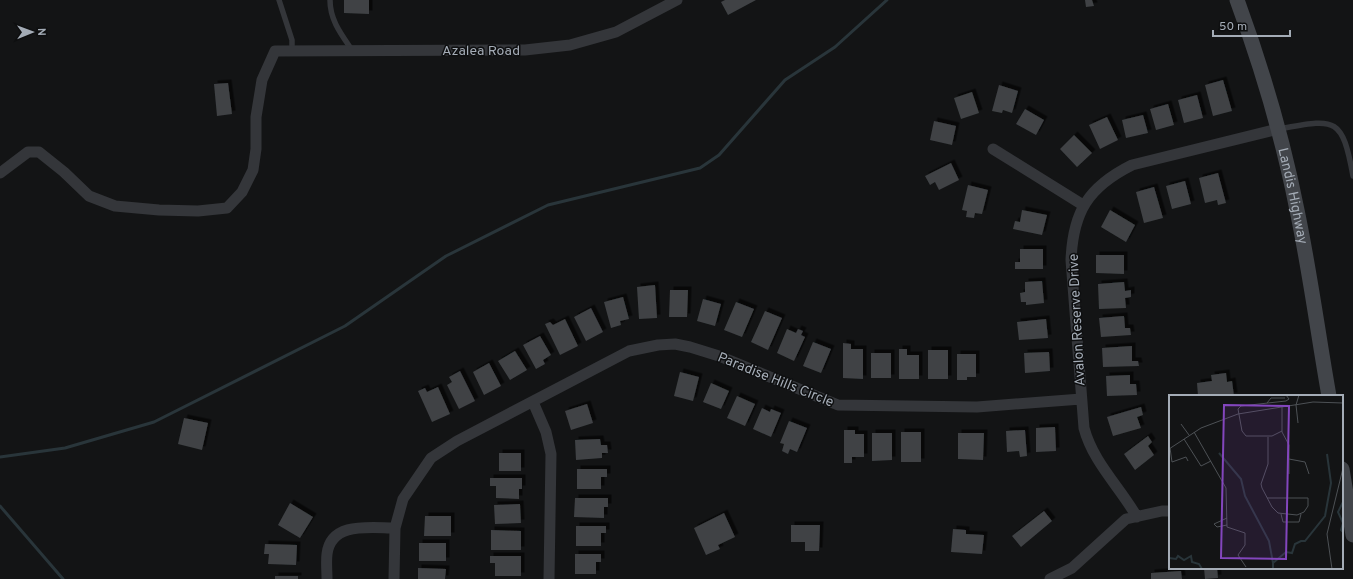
<svg xmlns="http://www.w3.org/2000/svg" width="1353" height="579" font-family="Overpass,sans-serif">
  <style>
    .lines { fill: none; stroke-linecap: round; stroke-linejoin: round }
    .stream { stroke: #29353a; stroke-width: 3 }
    .building { fill: #3f4245; filter: url(#shadow) }
    .service { stroke: #34363a; stroke-width: 5.5 }
    .minor { stroke: #34363a; stroke-width: 11 }
    .secondary { stroke: #42454a; stroke-width: 15 }
    .labels { text-anchor: middle; stroke-width: 3; stroke-linejoin: round; paint-order: stroke }
    .street-label { font-size: 14px; fill: #a4acb6; stroke: #0e0f10 }
    .inset-river { fill: none; stroke: #29353a; stroke-width: 2 }
    .inset-road { fill: none; stroke: #4d5155; stroke-width: 1 }
    .view { fill: #8346bd; fill-opacity: 0.15; stroke: #8346bd; stroke-width: 2 }
    .inset-edge { fill: none; stroke: #a4acb6; stroke-width: 2 }
  </style>
  <defs>
    <filter id="shadow"><feDropShadow dx="3.5" dy="-3.5" stdDeviation="0" flood-color="#0009"/></filter>
  </defs>
  <rect width="100%" height="100%" fill="#131415"/>
  <g class="lines">
    <path class="stream" d="M0,457L65,448L154,422L345,326L446,256L548,205L700,168L719,155L785,80L835,47L887,0
      M0,506L63,579"/>
  </g>
  <path class="building" d="M344,0H369V14L344,13Z
    M725,0H756L728,15L721,2Z
    M1085,0H1092L1094,6L1086,7Z
    M1223,80L1232,111L1213,116L1205,85Z
    M228,83L232,114L217,116L214,84Z
    M999,85L1018,91L1012,113L1003,110L1002,113L992,111Z
    M972,92L979,113L961,119L954,98Z
    M1197,95L1203,118L1184,123L1178,100Z
    M1168,104L1174,125L1156,130L1150,109Z
    M1025,109L1044,120L1036,135L1016,124Z
    M1143,115L1148,133L1126,138L1122,120Z
    M1107,117L1118,140L1100,149L1089,125Z
    M934,121L956,126L952,145L930,140Z
    M1074,135L1092,153L1077,167L1060,149Z
    M951,163L959,180L939,190L935,182L930,185L925,176Z
    M1218,173L1226,203L1218,205L1217,200L1205,203L1199,178Z
    M1185,181L1191,204L1172,209L1166,186Z
    M968,185L988,190L982,214L975,213L974,218L966,217L967,211L962,210Z
    M1154,187L1163,218L1144,223L1136,192Z
    M1022,210L1047,215L1042,235L1013,229L1015,221L1020,222Z
    M1110,210L1135,225L1126,242L1101,227Z
    M1020,249H1043V269H1015V262H1020Z
    M1096,255H1124V274L1096,273Z
    M1042,281L1044,303L1026,305V302H1021L1020,293L1025,292V282Z
    M1124,282L1125,291L1131,290V297L1125,298L1126,308L1099,309L1098,284Z
    M655,285L657,318L639,319L637,287Z
    M670,290H688L687,317H669Z
    M623,297L629,319L620,321L621,325L611,328L604,302Z
    M703,299L721,304L715,326L697,321Z
    M736,302L754,309L742,337L724,330Z
    M591,308L603,332L586,341L574,317Z
    M765,311L782,318L768,350L751,342Z
    M1124,316L1125,328H1130L1131,335L1101,337L1099,318Z
    M565,319L578,346L560,355L545,324L550,322L553,325Z
    M1046,319L1048,338L1019,340L1017,322Z
    M787,329L796,333L798,329L803,331L801,335L805,337L794,361L777,353Z
    M540,336L551,355L543,360L545,364L536,369L523,345Z
    M813,342L831,349L821,373L803,366Z
    M843,343L851,344V349H863V379L843,378Z
    M1132,346V361H1138L1139,366L1103,367L1102,348Z
    M899,349H907V355H919V379H899Z
    M928,350H948V379H928Z
    M515,351L527,370L510,380L498,361Z
    M1049,352L1050,371L1025,373L1024,353Z
    M871,353H891V378H871Z
    M957,354H976V377H967V380H957Z
    M489,363L501,386L484,395L473,372Z
    M460,371L475,401L459,409L447,385L452,382L449,377Z
    M680,372L699,377L693,401L674,396Z
    M1226,373L1227,382L1232,381L1234,396H1210V394L1198,396L1197,383L1212,381L1211,375Z
    M1130,375V384H1136L1137,395L1107,396L1106,376Z
    M711,383L729,391L721,409L703,402Z
    M438,387L450,414L432,422L418,391L425,388L427,392Z
    M737,396L755,404L745,426L727,418Z
    M587,404L593,423L571,430L565,411Z
    M1141,407L1143,415L1137,417L1141,428L1113,436L1107,417Z
    M762,408L770,412L771,409L781,413L771,437L753,429Z
    M184,418L208,423L202,450L178,444Z
    M789,421L807,428L797,452L790,449L788,454L782,451L784,444L780,443Z
    M1055,427L1056,451L1036,452V428Z
    M844,430H855V434H864V457H852V463H844Z
    M1025,430L1027,456L1020,457L1019,451L1007,452L1006,431Z
    M901,432H921V462H901Z
    M872,433H892V460L872,461Z
    M958,433H984L983,460L958,459Z
    M1148,436L1152,442L1148,446L1154,455L1135,470L1124,454Z
    M600,439L601,445H607L608,453H602V458L576,460L575,440Z
    M499,453H521V471H499Z
    M577,469H607V477H601V489H577Z
    M490,478H522V489H519V499L496,498V486H490Z
    M575,498H608V507H604V518L574,517Z
    M290,503L313,517L300,538L278,525Z
    M520,504L521,523L495,524L494,505Z
    M1044,511L1052,521L1021,547L1012,536Z
    M724,513L735,537L718,545L720,549L706,555L694,528Z
    M425,516H451V536H424Z
    M791,525H820L819,551H805V542H791Z
    M576,526H606V533H601V546H576Z
    M953,529L966,530V534L984,535L982,554L951,552Z
    M491,530L521,531V550H491Z
    M419,543H446V561H419Z
    M265,544L297,545L296,565L268,564L269,554H264Z
    M575,554H601V562H596V574H575Z
    M490,556H521V576H495V563H490Z
    M418,568L446,569L445,579H418Z
    M1204,568H1217L1218,578L1205,579Z
    M1297,568H1319V570H1297Z
    M1181,571L1182,579H1151V573Z
    M275,576H298V579H275Z"/>
  <g class="lines">
    <path class="service" d="M279,0L292,40V51
      M330,0C330,20 341,34 352,50
      M1279,129C1335,119 1342,115 1353,176"/>
    <path class="minor" d="M993,149L1083,205
      M0,173L28,152H39L64,172L89,196L115,206L159,210L198,211L227,208L242,192L253,170L256,149V117L262,80L275,51L525,50L570,45L616,32L677,0
      M533,402L546,432L551,454L549,579
      M1137,517C1119,486 1093,462 1084,428L1071,260C1073,212 1088,187 1132,165L1278,129
      M327,579C327,571 326,562 327,554C331,521 371,528 395,528
      M394,579L395,528L403,499L431,458L457,441L629,351L658,345L675,344L690,347L719,356L838,405L977,407L1081,399
      M1050,579L1072,568L1126,519L1162,511H1170"/>
    <g class="secondary">
      <path id="s1" d="M1237,0C1262,68 1283,139 1297,210C1310,272 1318,334 1329,396"/>
      <path d="M1342,469L1353,535"/>
    </g>
  </g>
  <g class="labels">
    <g class="street-label">
      <text x="481" y="55">Azalea Road</text>
      <text dy="5" stroke="none"><textPath href="#s1" startOffset="204">Landis Highway</textPath></text>
      <text transform="translate(1076 320) rotate(-93)" y="5">Avalon Reserve Drive</text>
      <text transform="translate(776 379) rotate(22)" y="5">Paradise Hills Circle</text>
    </g>
  </g>
  <g transform="translate(1169 395)">
    <rect width="174" height="174" fill="#131415"/>
    <path class="inset-river" d="M50,58L72,84L76,101L100,146L104,168M174,107L169,117L174,128L172,135L174,137M0,163L7,164L9,161L15,165L22,161L23,167L30,169L33,174M104,174V168L117,157L123,158L126,149L132,146H136L156,121L162,88L158,59"/>
    <path class="inset-road" d="M98,8L102,3H116M113,12V37L120,50V79M129,28L127,10L130,0M12,29L20,40M113,36L103,41H77L73,36L69,14L72,11L117,6L120,4L117,0M25,37L57,93L58,132L76,138V150L69,160L77,172M15,44L32,71L42,66M1,53L3,67L17,62L19,66M0,54L32,33L69,19L144,7L174,8M120,64L136,67L140,79M98,103H139V111L135,117L128,120L109,118L103,112L93,93L92,89L99,69V42M112,119L114,127H130L132,119M58,123L45,129L48,132L58,130M163,174L158,139L174,73"/>
    <path class="view" d="M55,10L120,11L117,164L52,163Z"/>
    <rect width="174" height="174" class="inset-edge"/>
  </g>
  <g transform="translate(32 32) rotate(89)" stroke="#0e0f10" stroke-width="3" paint-order="stroke">
  <path d="M0-3L7 15L0 10L-7 15Z" fill="#a4acb6"/>
  <text y="-6" font-size="11" font-weight="bold" text-anchor="middle" fill="#a4acb6">N</text>
  </g>
  <path d="M1213 30v6h77v-6" fill="none" stroke="#a4acb6" stroke-width="2"/>
  <text x="1219" y="30" font-size="12" fill="#a4acb6" stroke="#0e0f10" stroke-width="3" paint-order="stroke">50 m</text>
</svg>
